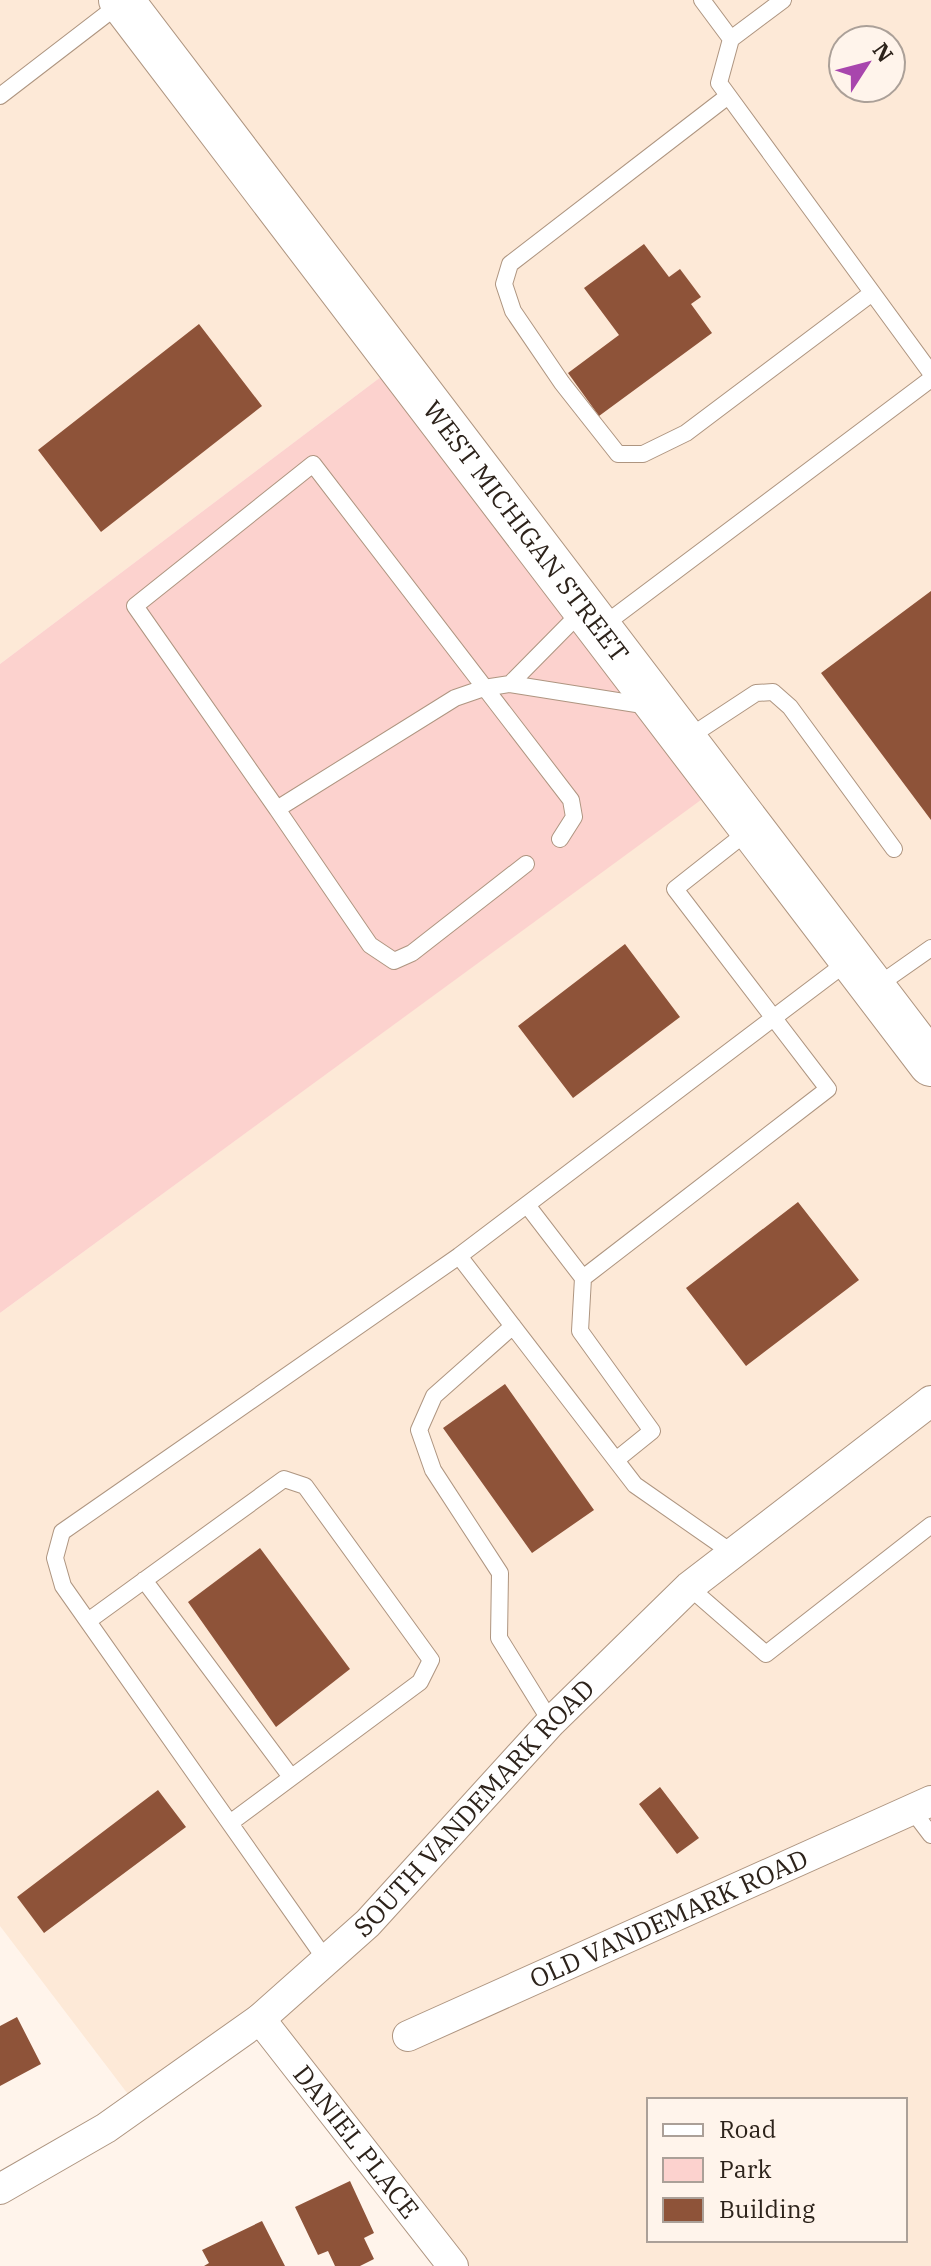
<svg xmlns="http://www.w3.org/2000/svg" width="931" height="2266" font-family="'IBM Plex Serif',serif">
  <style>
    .built { fill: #fde9d7; fill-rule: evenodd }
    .green { fill: #fcd2ce }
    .building { fill: #8e5339 }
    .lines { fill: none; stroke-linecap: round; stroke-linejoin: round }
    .lane-casing { stroke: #ae9580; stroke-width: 18 }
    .street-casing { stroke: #ae9580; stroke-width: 32 }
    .secondary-casing { stroke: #ae9580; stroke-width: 46 }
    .lane { stroke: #fff; stroke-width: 16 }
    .street { stroke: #fff; stroke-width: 30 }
    .secondary { stroke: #fff; stroke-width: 44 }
    .labels { text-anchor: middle; stroke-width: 8; stroke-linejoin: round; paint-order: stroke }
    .street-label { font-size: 26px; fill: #2d231b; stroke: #fff4eb }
  </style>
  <rect width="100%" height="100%" fill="#fff4eb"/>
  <path class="built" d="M0,0H931V2266H453L260,2019L137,2106L0,1926V1313L719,786L398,364L0,664ZM843,40H891V88H843ZM649,2100H905V2240H649Z"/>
  <path class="green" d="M398,364L720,786L0,1313V664Z"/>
  <path class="building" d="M644,244L669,277L680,269L701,297L691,304L712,333L599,416L568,373L619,335L584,288Z
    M199,324L262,406L101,532L38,450Z
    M931,591V820L821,673Z
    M625,944L680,1017L573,1098L518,1026Z
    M798,1202L859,1280L746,1366L686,1288Z
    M505,1384L594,1510L532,1553L443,1428Z
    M260,1548L350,1669L276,1727L188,1602Z
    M660,1787L699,1838L677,1854L639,1804Z
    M158,1790L186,1827L44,1933L17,1897Z
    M17,2017L41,2064L0,2086V2026Z
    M350,2181L374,2233L364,2238L374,2259L360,2266H335L328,2251L318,2255L295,2207Z
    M262,2221L285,2266H204L209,2263L202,2250Z"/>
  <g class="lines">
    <g class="lane-casing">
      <path id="lane" d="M702,0L731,39
        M783,0L731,39L719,83L931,373
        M0,96L121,3
        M728,96L510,264L504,284L513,311L562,383L618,454H643L686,433L872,293
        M584,609L510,684L649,706
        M601,627L931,379
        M510,684L484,688L455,698L277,809L135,606L313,464L571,800L574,817L560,839
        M686,739L756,693L773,692L790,707L894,849
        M277,809L370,945L394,961L412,953L526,864
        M874,988L931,948
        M527,1205L583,1278L828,1089L675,889L751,829
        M459,1256L635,1485L734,1554
        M583,1278L580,1331L652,1431L616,1460
        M513,1326L434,1396L419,1430L433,1470L500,1573L499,1638L551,1722
        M144,1580L291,1777
        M689,1587L766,1654L931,1525
        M88,1621L284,1479L305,1486L431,1660L420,1682L230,1823
        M912,1810L931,1835
        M326,1960L63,1586L55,1558L62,1532L459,1256L850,960"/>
    </g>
    <g class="street-casing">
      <g id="street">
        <path id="s1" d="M260,2019L453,2266"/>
        <path id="s2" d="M408,2036L931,1801"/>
        <path id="s3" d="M0,2189L106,2128L260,2019L368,1923L551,1722L689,1587L931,1401"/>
      </g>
    </g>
    <g class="secondary-casing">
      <g id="secondary">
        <path id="s4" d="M121,0L931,1064"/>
      </g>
    </g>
    <use href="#lane" class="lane"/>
    <use href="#street" class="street"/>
    <use href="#secondary" class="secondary"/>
  </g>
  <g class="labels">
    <g class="street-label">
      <text dy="9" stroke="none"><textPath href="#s4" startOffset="668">WEST MICHIGAN STREET</textPath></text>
      <text dy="9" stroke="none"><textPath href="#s3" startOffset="612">SOUTH VANDEMARK ROAD</textPath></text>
      <text dy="9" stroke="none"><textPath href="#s2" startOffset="286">OLD VANDEMARK ROAD</textPath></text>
      <text dy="9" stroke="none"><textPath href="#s1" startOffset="156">DANIEL PLACE</textPath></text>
    </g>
  </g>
  <rect x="647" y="2098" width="260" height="144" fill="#fff4eb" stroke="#aba098" stroke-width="2"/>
  <rect x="663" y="2124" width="40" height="12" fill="#ffffff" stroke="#aba098" stroke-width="2"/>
  <text x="719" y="2138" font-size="24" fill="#2d231b">Road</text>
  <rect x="663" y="2158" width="40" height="24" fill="#fcd2ce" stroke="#aba098" stroke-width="2"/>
  <text x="719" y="2178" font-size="24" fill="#2d231b">Park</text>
  <rect x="663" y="2198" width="40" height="24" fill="#8e5339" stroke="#aba098" stroke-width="2"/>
  <text x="719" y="2218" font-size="24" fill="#2d231b">Building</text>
  <g transform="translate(867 64) rotate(54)"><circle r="38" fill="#fff4eb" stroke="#aba098" stroke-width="2"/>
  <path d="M0-6L14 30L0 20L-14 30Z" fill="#a846ad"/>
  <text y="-12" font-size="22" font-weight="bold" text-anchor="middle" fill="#2d231b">N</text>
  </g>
</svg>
